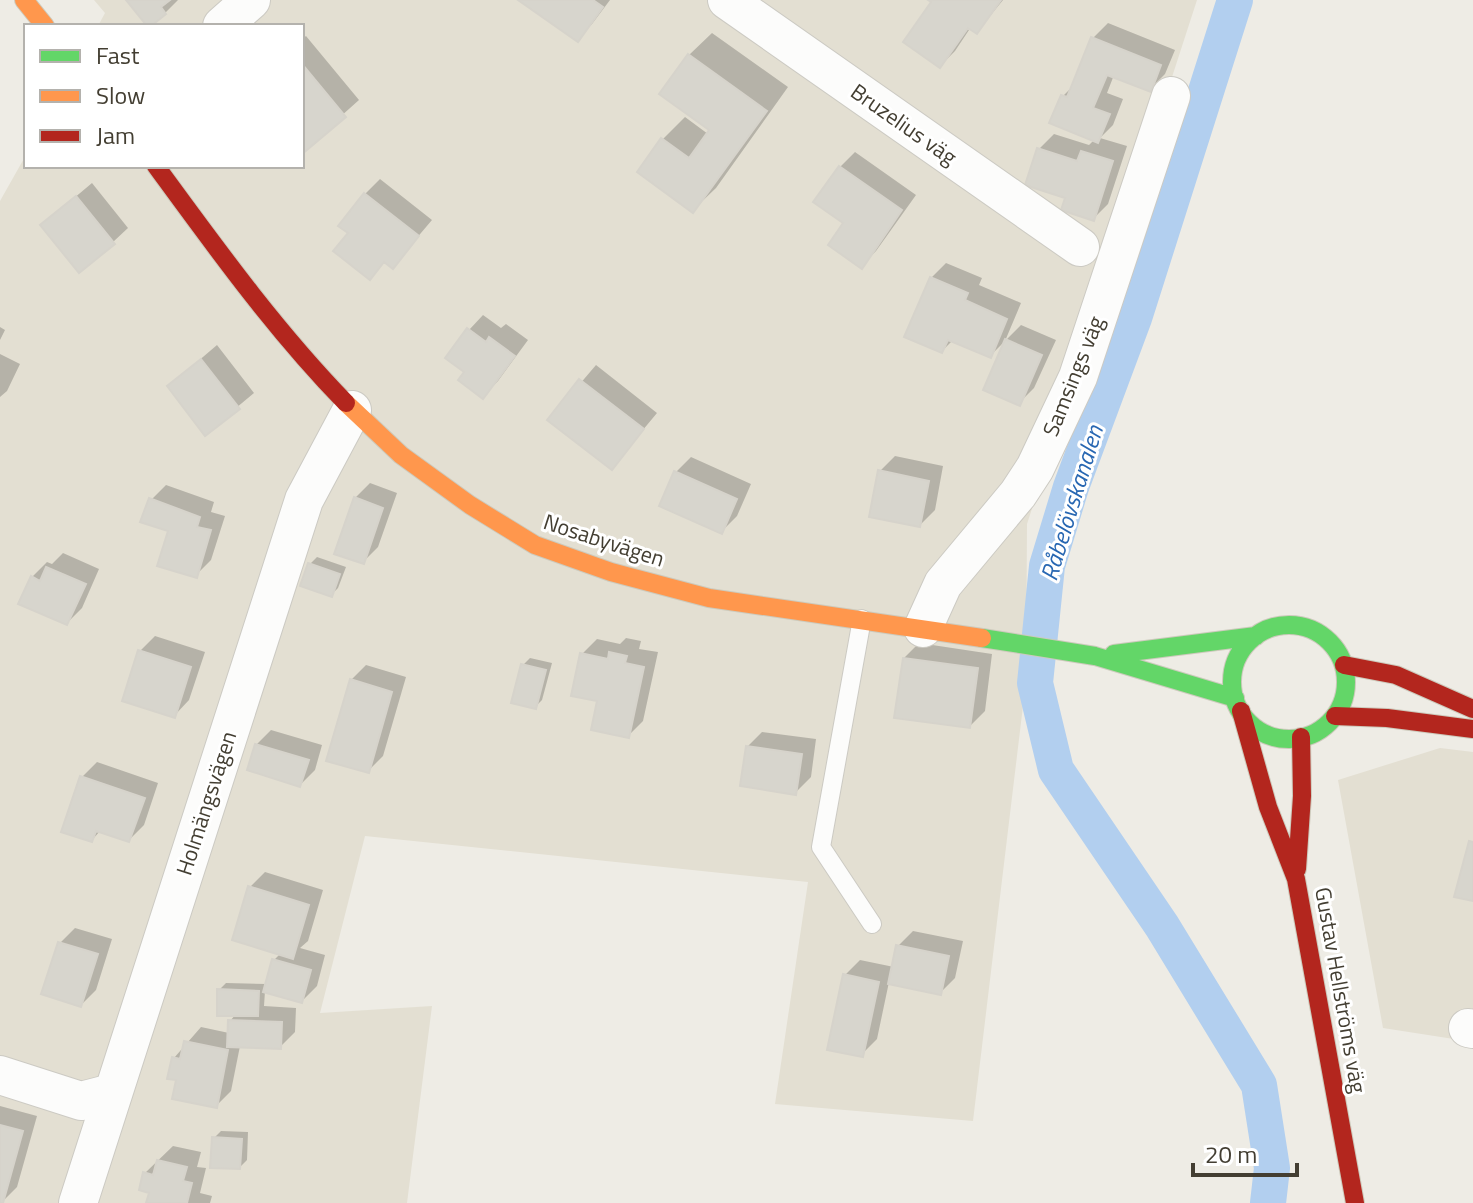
<svg xmlns="http://www.w3.org/2000/svg" width="1473" height="1203" font-family="'Titillium Web',sans-serif">
  <style>
    .residential { fill: #e3dfd2 }
    .shadow { fill: #0003 }
    .lines { fill: none; stroke-linecap: round; stroke-linejoin: round }
    .canal { stroke: #b2cfef; stroke-width: 36 }
    .building { fill: #d7d5cd; stroke: #d6d3cb; stroke-width: 2 }
    .lane-casing { stroke: #cccac3; stroke-width: 20 }
    .street-casing { stroke: #cccac3; stroke-width: 40 }
    .fast-casing { stroke: #cdcabc; stroke-width: 20 }
    .slow-casing { stroke: #cdcabc; stroke-width: 20 }
    .jam-casing { stroke: #cdcabc; stroke-width: 20 }
    .lane { stroke: #fcfcfb; stroke-width: 18 }
    .street { stroke: #fcfcfb; stroke-width: 38 }
    .fast { stroke: #63d668; stroke-width: 18 }
    .slow { stroke: #ff974d; stroke-width: 18 }
    .jam { stroke: #b3261e; stroke-width: 18 }
    .labels { text-anchor: middle; stroke-width: 6; stroke-linejoin: round; paint-order: stroke }
    .street-label { font-size: 22px; fill: #433e32; stroke: #fff }
    .water-label { font-size: 24px; font-style: italic; fill: #2867b2; stroke: #fff }
  </style>
  <rect width="100%" height="100%" fill="#eeece5"/>
  <path class="residential" d="M94,0H1197L1027,524L1026,681L973,1121L775,1104L808,882L365,836L320,1013L432,1006L407,1203H0V201L26,155V166H302V26H98L105,13Z
    M1440,748L1473,752V1042L1383,1028L1338,780Z"/>
  <path class="shadow" d="M129,0H178L165,13Z
    M521,0H610L592,24L577,39Z
    M931,0H1003L977,32L971,27L955,51L940,66Z
    M1108,23L1175,50L1165,74L1150,89L1114,75L1107,93L1123,99L1113,125L1100,138L1127,146L1108,204L1093,219L1067,197L1039,149L1054,134L1089,145L1095,139L1063,96L1075,84L1093,38Z
    M712,33L788,87L716,188L693,210L663,139L685,117L708,134L711,130L689,55Z
    M306,36L359,100L302,151V39Z
    M855,152L916,195L876,251L861,266L846,223L840,167Z
    M380,179L432,220L393,266L386,260L369,277L350,233L365,194Z
    M92,183L128,228L113,242L42,225Z
    M946,263L982,278L979,285L1021,303L1005,341L990,356L953,340L942,351L931,278Z
    M483,315L501,328L506,324L528,340L498,381L483,396L466,372L469,330Z
    M1021,325L1056,340L1034,388L1019,403L1006,340Z
    M0,327L5,330L0,340Z
    M217,345L254,393L206,433L169,386Z
    M0,354L20,364L7,391L0,397Z
    M596,365L657,413L612,467L550,419Z
    M895,456L943,466L935,510L920,525L880,471Z
    M691,457L751,484L737,516L722,531L676,472Z
    M370,483L397,493L378,547L363,562L355,498Z
    M166,485L214,502L211,512L225,516L211,560L196,575L151,500Z
    M63,553L99,569L82,608L67,623L32,577L47,562L52,564Z
    M317,557L346,567L338,588L331,595L302,585L310,564Z
    M155,636L205,652L189,700L174,716L140,651Z
    M626,638L641,641L639,649L658,652L643,721L628,736L599,700L582,654L597,639L620,644Z
    M919,643L992,654L985,711L970,726L904,658Z
    M530,658L552,663L542,700L535,707L523,665Z
    M366,665L406,677L383,756L368,771L351,680Z
    M271,730L322,745L315,770L300,785L256,745Z
    M762,732L816,739L811,777L796,792L747,747Z
    M97,762L158,783L144,825L129,840L101,830L92,840L82,777Z
    M265,872L323,890L308,941L300,948L325,955L317,986L302,1001L265,991L264,1006L296,1008L295,1032L280,1047L240,1046L231,1091L216,1106L178,1079L174,1058L201,1027L229,1033L230,1021L236,1014L219,990L226,983L267,984L274,960L281,953L250,887Z
    M75,928L112,939L96,990L81,1005L60,943Z
    M913,931L963,941L955,978L940,993L889,982L877,1039L862,1054L845,975L860,960L894,967L898,946Z
    M0,1106L37,1116L17,1187L2,1202H0Z
    M221,1131L248,1132L247,1160L240,1167L214,1138Z
    M173,1146L201,1152L197,1167L206,1168L200,1193L212,1196L210,1203H148L151,1192L145,1173Z"/>
  <g class="lines">
    <path class="canal" d="M1235,0L1134,318L1071,487L1047,566L1035,683L1056,770L1162,926L1259,1085L1272,1168L1268,1203"/>
  </g>
  <path class="building" d="M126,0H170L161,7L166,14L151,26H147Z
    M518,0H593L603,7L578,42Z
    M928,0H1001L977,34L968,28L940,68L903,42L931,2Z
    M1091,37L1161,65L1151,92L1107,75L1093,108L1110,114L1098,143L1049,123L1061,95L1067,97Z
    M688,54L767,111L693,213L637,172L661,138L689,158L709,130L659,94Z
    M302,64L346,117L302,154Z
    M1037,148L1077,161L1081,151L1113,161L1094,221L1061,210L1065,198L1025,185Z
    M839,166L902,210L862,269L828,245L843,223L813,202Z
    M364,193L419,236L393,269L384,262L370,280L333,251L348,233L338,226Z
    M76,196L115,244L79,273L40,225Z
    M930,277L968,293L965,300L1007,319L991,358L948,340L942,353L904,337Z
    M467,328L486,342L489,337L515,356L483,399L458,380L464,372L445,358Z
    M1005,339L1042,355L1020,406L983,390Z
    M201,359L240,409L205,436L167,386Z
    M579,379L644,429L612,470L547,420Z
    M878,470L929,481L920,527L869,517Z
    M674,471L737,499L722,534L659,506Z
    M354,497L383,508L364,564L334,554Z
    M149,498L200,517L197,527L211,530L197,578L157,566L168,531L140,522Z
    M308,563L340,574L332,597L300,586Z
    M46,567L86,584L67,625L18,604L31,576L40,581Z
    M138,650L191,667L175,718L122,701Z
    M609,652L627,656L625,663L644,667L629,738L591,730L597,701L571,696L580,653L608,659Z
    M903,658L978,668L970,728L894,718Z
    M521,664L546,670L536,709L511,703Z
    M350,679L392,692L369,773L326,761Z
    M255,744L309,760L300,787L247,770Z
    M746,746L802,754L796,795L740,786Z
    M80,776L145,798L129,842L96,831L92,842L61,832Z
    M1469,841L1473,842V901L1454,897Z
    M248,886L309,905L293,959L232,940Z
    M58,942L98,954L81,1007L41,994Z
    M896,945L949,956L941,995L888,984Z
    M272,959L311,970L302,1003L263,992Z
    M843,974L879,982L863,1057L827,1050Z
    M217,989L259,991L258,1016H217Z
    M228,1020L282,1022L281,1049L227,1047Z
    M184,1041L228,1050L217,1108L172,1099L176,1080L167,1079L172,1057L180,1059Z
    M0,1125L23,1131L3,1203H0Z
    M212,1137L242,1139L240,1169L210,1168Z
    M157,1160L187,1167L183,1181L192,1183L187,1203H146L149,1193L139,1190L143,1172L153,1175Z"/>
  <g class="lines">
    <g class="lane-casing">
      <path id="lane" d="M862,619L821,847L872,924"/>
    </g>
    <g class="street-casing">
      <path id="street" d="M727,0L1080,247
        M222,26L251,0
        M923,628L943,584L1018,494L1035,468L1078,377L1171,96
        M1468,1028L1473,1029
        M0,1075L81,1101L112,1093
        M78,1203L304,500L352,410"/>
    </g>
    <g class="fast-casing">
      <path id="fast" d="M1232 682a57 57 0 1 1 114 0a57 57 0 1 1-114 0Z
        M982,638L1095,656L1235,698
        M1114,654L1256,636"/>
    </g>
    <g class="slow-casing">
      <path id="slow" d="M24,0L45,26
        M346,403L401,455L470,505L535,545L611,572L709,598L982,638"/>
    </g>
    <g class="jam-casing">
      <path id="jam" d="M156,166C216,248 275,330 346,403
        M1344,665L1396,675L1473,709
        M1241,711L1268,807L1296,879L1355,1203
        M1335,716L1387,718L1473,729
        M1297,869L1302,796L1301,737"/>
    </g>
    <use href="#lane" class="lane"/>
    <use href="#street" class="street"/>
    <use href="#fast" class="fast"/>
    <use href="#slow" class="slow"/>
    <use href="#jam" class="jam"/>
  </g>
  <g class="labels">
    <g class="street-label">
      <text transform="translate(904 124) rotate(35)" y="8">Bruzelius väg</text>
      <text transform="translate(1073 376) rotate(-68)" y="8">Samsings väg</text>
      <text transform="translate(604 540) rotate(18)" y="8">Nosabyvägen</text>
      <text transform="translate(206 803) rotate(-72)" y="8">Holmängsvägen</text>
      <text transform="translate(1341 990) rotate(80)" y="8">Gustav Hellströms väg</text>
    </g>
    <g class="water-label">
      <text transform="translate(1072 503) rotate(-73)" y="8">Råbelövskanalen</text>
    </g>
  </g>
  <rect x="24" y="24" width="280" height="144" fill="#ffffff" stroke="#b4b2ad" stroke-width="2"/>
  <rect x="40" y="50" width="40" height="12" fill="#63d668" stroke="#b4b2ad" stroke-width="2"/>
  <text x="96" y="64" font-size="24" fill="#433e32">Fast</text>
  <rect x="40" y="90" width="40" height="12" fill="#ff974d" stroke="#b4b2ad" stroke-width="2"/>
  <text x="96" y="104" font-size="24" fill="#433e32">Slow</text>
  <rect x="40" y="130" width="40" height="12" fill="#b3261e" stroke="#b4b2ad" stroke-width="2"/>
  <text x="96" y="144" font-size="24" fill="#433e32">Jam</text>
  <path d="M1193 1163v12h104v-12" fill="none" stroke="#433e32" stroke-width="4"/>
  <text x="1205" y="1163" font-size="24" fill="#433e32" stroke="#ffffff" stroke-width="6" paint-order="stroke">20 m</text>
</svg>
